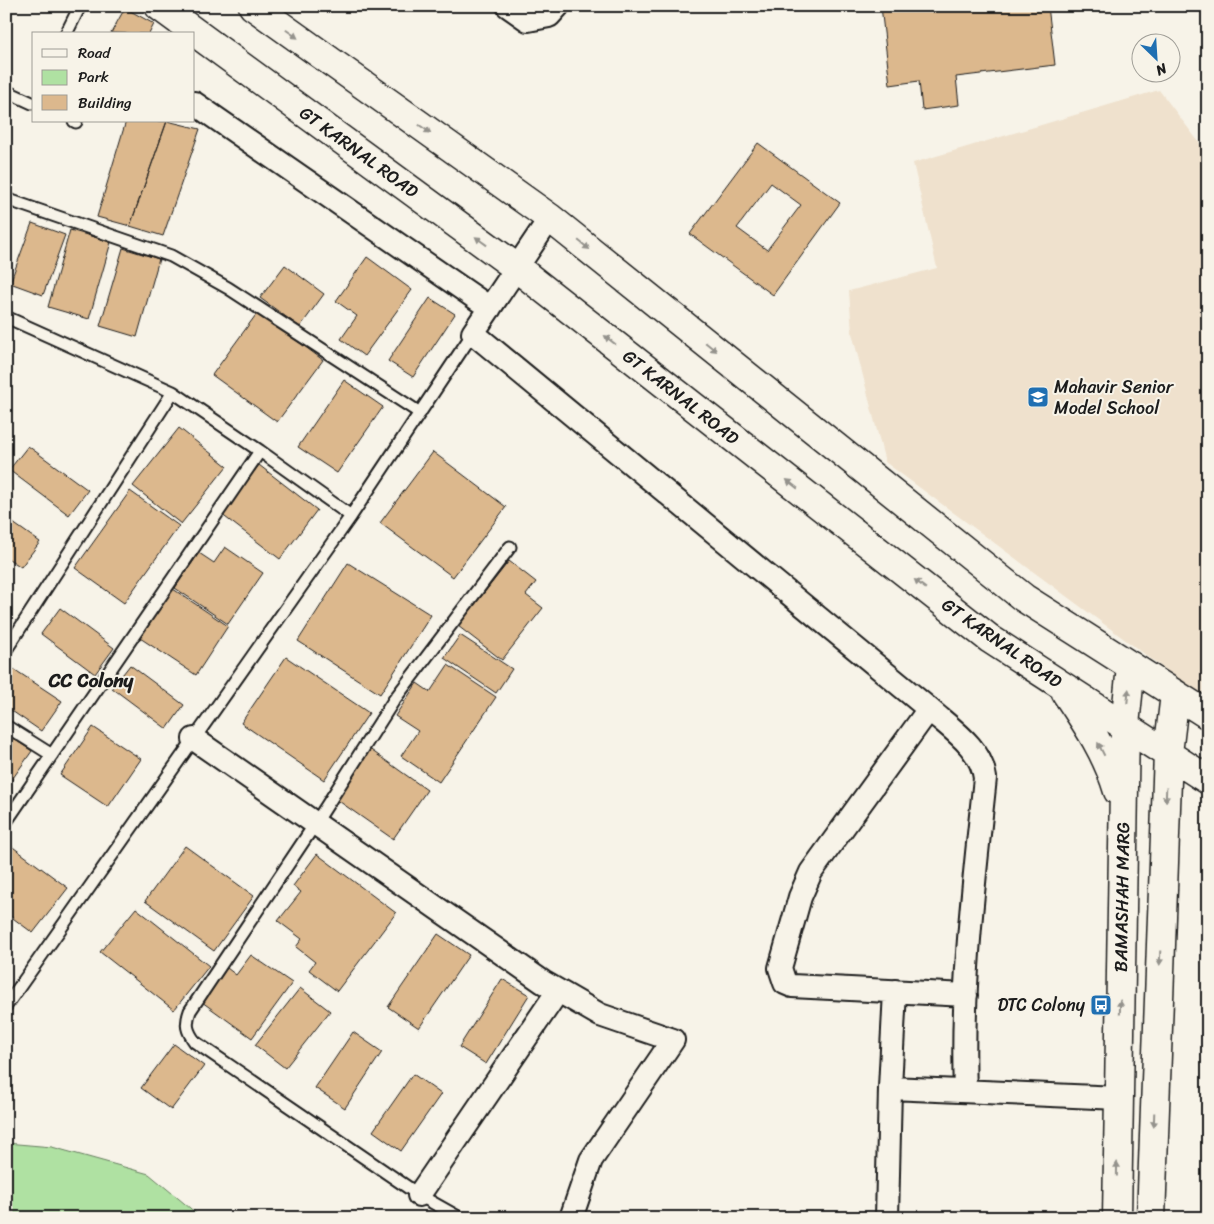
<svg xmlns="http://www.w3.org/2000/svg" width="1214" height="1224" font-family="Sriracha,sans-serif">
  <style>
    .built { fill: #efe1cd }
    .green { fill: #afe1a2; stroke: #667e5f }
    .building { fill: #dcb88d; stroke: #1c1c1c; fill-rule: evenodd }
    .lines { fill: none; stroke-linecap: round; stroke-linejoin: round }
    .lane-casing { stroke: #1c1c1c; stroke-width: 15 }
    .street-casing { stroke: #1c1c1c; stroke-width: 26 }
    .secondary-casing { stroke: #1c1c1c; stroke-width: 31 }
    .lane { stroke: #f7f3e8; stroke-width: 11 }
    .street { stroke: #f7f3e8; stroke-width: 22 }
    .secondary { stroke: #f7f3e8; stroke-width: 28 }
    .oneway { fill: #94928c }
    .labels { text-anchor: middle; stroke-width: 4; stroke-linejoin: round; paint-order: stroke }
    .street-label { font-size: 18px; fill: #1c1c1c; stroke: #f7f3e8 }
    .poi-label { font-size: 18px; fill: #1c1c1c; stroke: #f7f3e8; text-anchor: start }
    .neighbourhood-label { font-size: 19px; font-weight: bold; fill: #1c1c1c; stroke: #f7f3e8 }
  </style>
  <rect width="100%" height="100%" fill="#f7f3e8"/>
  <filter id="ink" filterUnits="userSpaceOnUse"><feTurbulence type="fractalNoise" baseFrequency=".02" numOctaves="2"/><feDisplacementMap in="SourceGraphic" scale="10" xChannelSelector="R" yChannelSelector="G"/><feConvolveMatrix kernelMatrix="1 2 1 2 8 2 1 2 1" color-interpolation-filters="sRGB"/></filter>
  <g filter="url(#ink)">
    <path class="built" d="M1159,90L1208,154V701L885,462L852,333L849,291L937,268L913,163Z"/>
    <path class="green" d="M6,1143L52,1147L149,1174L202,1218H6Z"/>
    <path class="building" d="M881,6H1048L1055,65L956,77L959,105L922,110L919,81L890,85Z
      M125,8L154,24L149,34L111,33Z
      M126,121H167L130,226L97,217Z
      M167,121L200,129L163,236L130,226Z
      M758,143L840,203L773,295L690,234ZM771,183L801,205L767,250L737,228Z
      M32,223L65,235L43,295L10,283Z
      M70,230L111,242L89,319L48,307Z
      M123,248L159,259L137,337L100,326Z
      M367,257L412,290L364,356L341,339L357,316L336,301Z
      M285,265L324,294L300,327L260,298Z
      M430,298L455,314L413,377L388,361Z
      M258,312L323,360L277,422L212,375Z
      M344,380L383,407L337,473L298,447Z
      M179,428L227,466L181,524L133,486Z
      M28,446L88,490L69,515L9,470Z
      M433,452L506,507L453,577L380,523Z
      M259,465L317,510L280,559L221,514Z
      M130,491L179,526L124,603L75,568Z
      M6,518L40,542L21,567L6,557Z
      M225,547L263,573L228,624L175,588L199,553L214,563Z
      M509,561L536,582L526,595L543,608L502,660L458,626Z
      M348,563L431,615L380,694L298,641Z
      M173,589L228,626L196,675L140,638Z
      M60,608L114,648L95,674L41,634Z
      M460,635L512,669L496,693L444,658Z
      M286,657L369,713L324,780L241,723Z
      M6,664L62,701L41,731L6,707Z
      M130,665L184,705L167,729L112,688Z
      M448,665L496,697L439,782L401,756L418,731L395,716L417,683L430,692Z
      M93,727L141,759L108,807L60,775Z
      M6,734L32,751L6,788Z
      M368,748L427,790L393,839L333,797Z
      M6,842L68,888L33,933L6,913Z
      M185,846L254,896L214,951L145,901Z
      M317,854L396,913L337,991L309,970L315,962L296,947L302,939L278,921L301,892L293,886Z
      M136,908L209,966L174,1010L100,952Z
      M438,934L469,955L419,1028L388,1007Z
      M251,955L292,983L252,1038L202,1002L227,968L236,975Z
      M502,979L529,995L486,1064L459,1047Z
      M300,988L330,1011L285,1068L255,1045Z
      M353,1032L382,1052L345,1108L315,1088Z
      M174,1044L204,1066L171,1110L141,1088Z
      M413,1074L441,1094L401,1151L373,1131Z"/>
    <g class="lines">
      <g class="lane-casing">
        <path id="lane" d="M66,34L80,6
          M6,91L32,103
          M74,121L76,122
          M6,199L171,256L228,288L420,413
          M6,317L173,392L260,451
          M6,650L173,392
          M6,726L52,755
          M6,822L260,451L351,516L473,333
          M6,1006L351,516
          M460,1218L419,1195L195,1042C187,1031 185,1025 190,1011L315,824L394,700L510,547"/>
      </g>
      <g class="street-casing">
        <path id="street" d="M508,6L528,20L549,16L558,6
          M194,103L490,308
          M550,218L473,333L929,709C951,729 981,747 985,778C974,882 961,986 965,1091
          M929,709L811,872L800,897L780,968L785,983L792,986L966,995
          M194,739L543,982L600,1015L673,1040L591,1160L571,1218
          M890,1088L895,991
          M419,1195L558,991
          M887,1218L890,1088L1119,1098"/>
      </g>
      <g class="secondary-casing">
        <path id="secondary" d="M159,6L517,268L990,639L1208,780
          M253,6L550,218L1024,598L1208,715
          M1066,693C1087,724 1107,754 1118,791
          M1117,1218L1125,725L1131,666
          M1151,1218L1168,753L1175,694"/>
      </g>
      <use href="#lane" class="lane"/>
      <use href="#street" class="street"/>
      <use href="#secondary" class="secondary"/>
    </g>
    <defs><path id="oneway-solid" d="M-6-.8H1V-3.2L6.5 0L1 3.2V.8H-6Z" transform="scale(1.25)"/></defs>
    <g class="oneway">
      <use href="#oneway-solid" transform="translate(292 34) rotate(35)"/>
      <use href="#oneway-solid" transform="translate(425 129) rotate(35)"/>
      <use href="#oneway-solid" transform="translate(481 241) rotate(-144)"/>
      <use href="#oneway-solid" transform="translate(584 245) rotate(39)"/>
      <use href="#oneway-solid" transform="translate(610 340) rotate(-142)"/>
      <use href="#oneway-solid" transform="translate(711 347) rotate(39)"/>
      <use href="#oneway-solid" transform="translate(792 484) rotate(-142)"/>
      <use href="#oneway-solid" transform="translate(920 584) rotate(-142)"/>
      <use href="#oneway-solid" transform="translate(1128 696) rotate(-84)"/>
      <use href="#oneway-solid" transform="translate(1101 749) rotate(-117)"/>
      <use href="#oneway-solid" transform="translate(1166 795) rotate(92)"/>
      <use href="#oneway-solid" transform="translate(1160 958) rotate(92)"/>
      <use href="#oneway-solid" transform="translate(1120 1007) rotate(-89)"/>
      <use href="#oneway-solid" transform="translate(1154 1120) rotate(92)"/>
      <use href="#oneway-solid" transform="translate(1117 1169) rotate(-89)"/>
    </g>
  </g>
  <defs>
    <g id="school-square" transform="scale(1.125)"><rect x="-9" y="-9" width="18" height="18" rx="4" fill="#1f6fb2" stroke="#f7f3e8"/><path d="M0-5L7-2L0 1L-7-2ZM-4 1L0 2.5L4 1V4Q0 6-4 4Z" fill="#fff"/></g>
    <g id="bus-square" transform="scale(1.125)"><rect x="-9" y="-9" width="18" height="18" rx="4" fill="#1f6fb2" stroke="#f7f3e8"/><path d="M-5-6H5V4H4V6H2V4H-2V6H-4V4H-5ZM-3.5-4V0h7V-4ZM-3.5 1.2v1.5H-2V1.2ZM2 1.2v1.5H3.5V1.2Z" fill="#fff"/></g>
  </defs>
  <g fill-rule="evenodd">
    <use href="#school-square" x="1038" y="397"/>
    <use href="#bus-square" x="1101" y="1005"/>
  </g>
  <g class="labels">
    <g class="street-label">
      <text transform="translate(359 152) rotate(36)" y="6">GT KARNAL ROAD</text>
      <text transform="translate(681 397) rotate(38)" y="6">GT KARNAL ROAD</text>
      <text transform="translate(1002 643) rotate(35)" y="6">GT KARNAL ROAD</text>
      <text transform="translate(1122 897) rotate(-89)" y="6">BAMASHAH MARG</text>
    </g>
    <g class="poi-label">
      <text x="1054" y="393">Mahavir Senior<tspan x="1054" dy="21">Model School</tspan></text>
      <text x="1085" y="1011" text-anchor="end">DTC Colony</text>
    </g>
    <g class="neighbourhood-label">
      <text x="91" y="687">CC Colony</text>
    </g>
  </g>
  <rect width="1214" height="1224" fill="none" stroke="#f7f3e8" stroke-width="25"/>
  <rect x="12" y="12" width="1189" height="1199" fill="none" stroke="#1c1c1c" stroke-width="2" filter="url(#ink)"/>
  <rect x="32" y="32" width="162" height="90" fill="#f7f3e8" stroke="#9f9d96"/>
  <rect x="42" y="49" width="25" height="8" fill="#f7f3e8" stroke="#9f9d96"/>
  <text x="78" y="58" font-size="15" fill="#1c1c1c">Road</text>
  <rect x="42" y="70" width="25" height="15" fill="#afe1a2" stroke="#9f9d96"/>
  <text x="78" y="82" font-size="15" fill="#1c1c1c">Park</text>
  <rect x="42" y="95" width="25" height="15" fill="#dcb88d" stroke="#9f9d96"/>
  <text x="78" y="108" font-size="15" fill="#1c1c1c">Building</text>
  <g transform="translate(1156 58) rotate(155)"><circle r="24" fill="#f7f3e8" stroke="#9f9d96"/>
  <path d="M0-4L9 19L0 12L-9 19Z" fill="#1f6fb2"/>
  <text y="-8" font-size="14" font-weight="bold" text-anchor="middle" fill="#1c1c1c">N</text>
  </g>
</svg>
